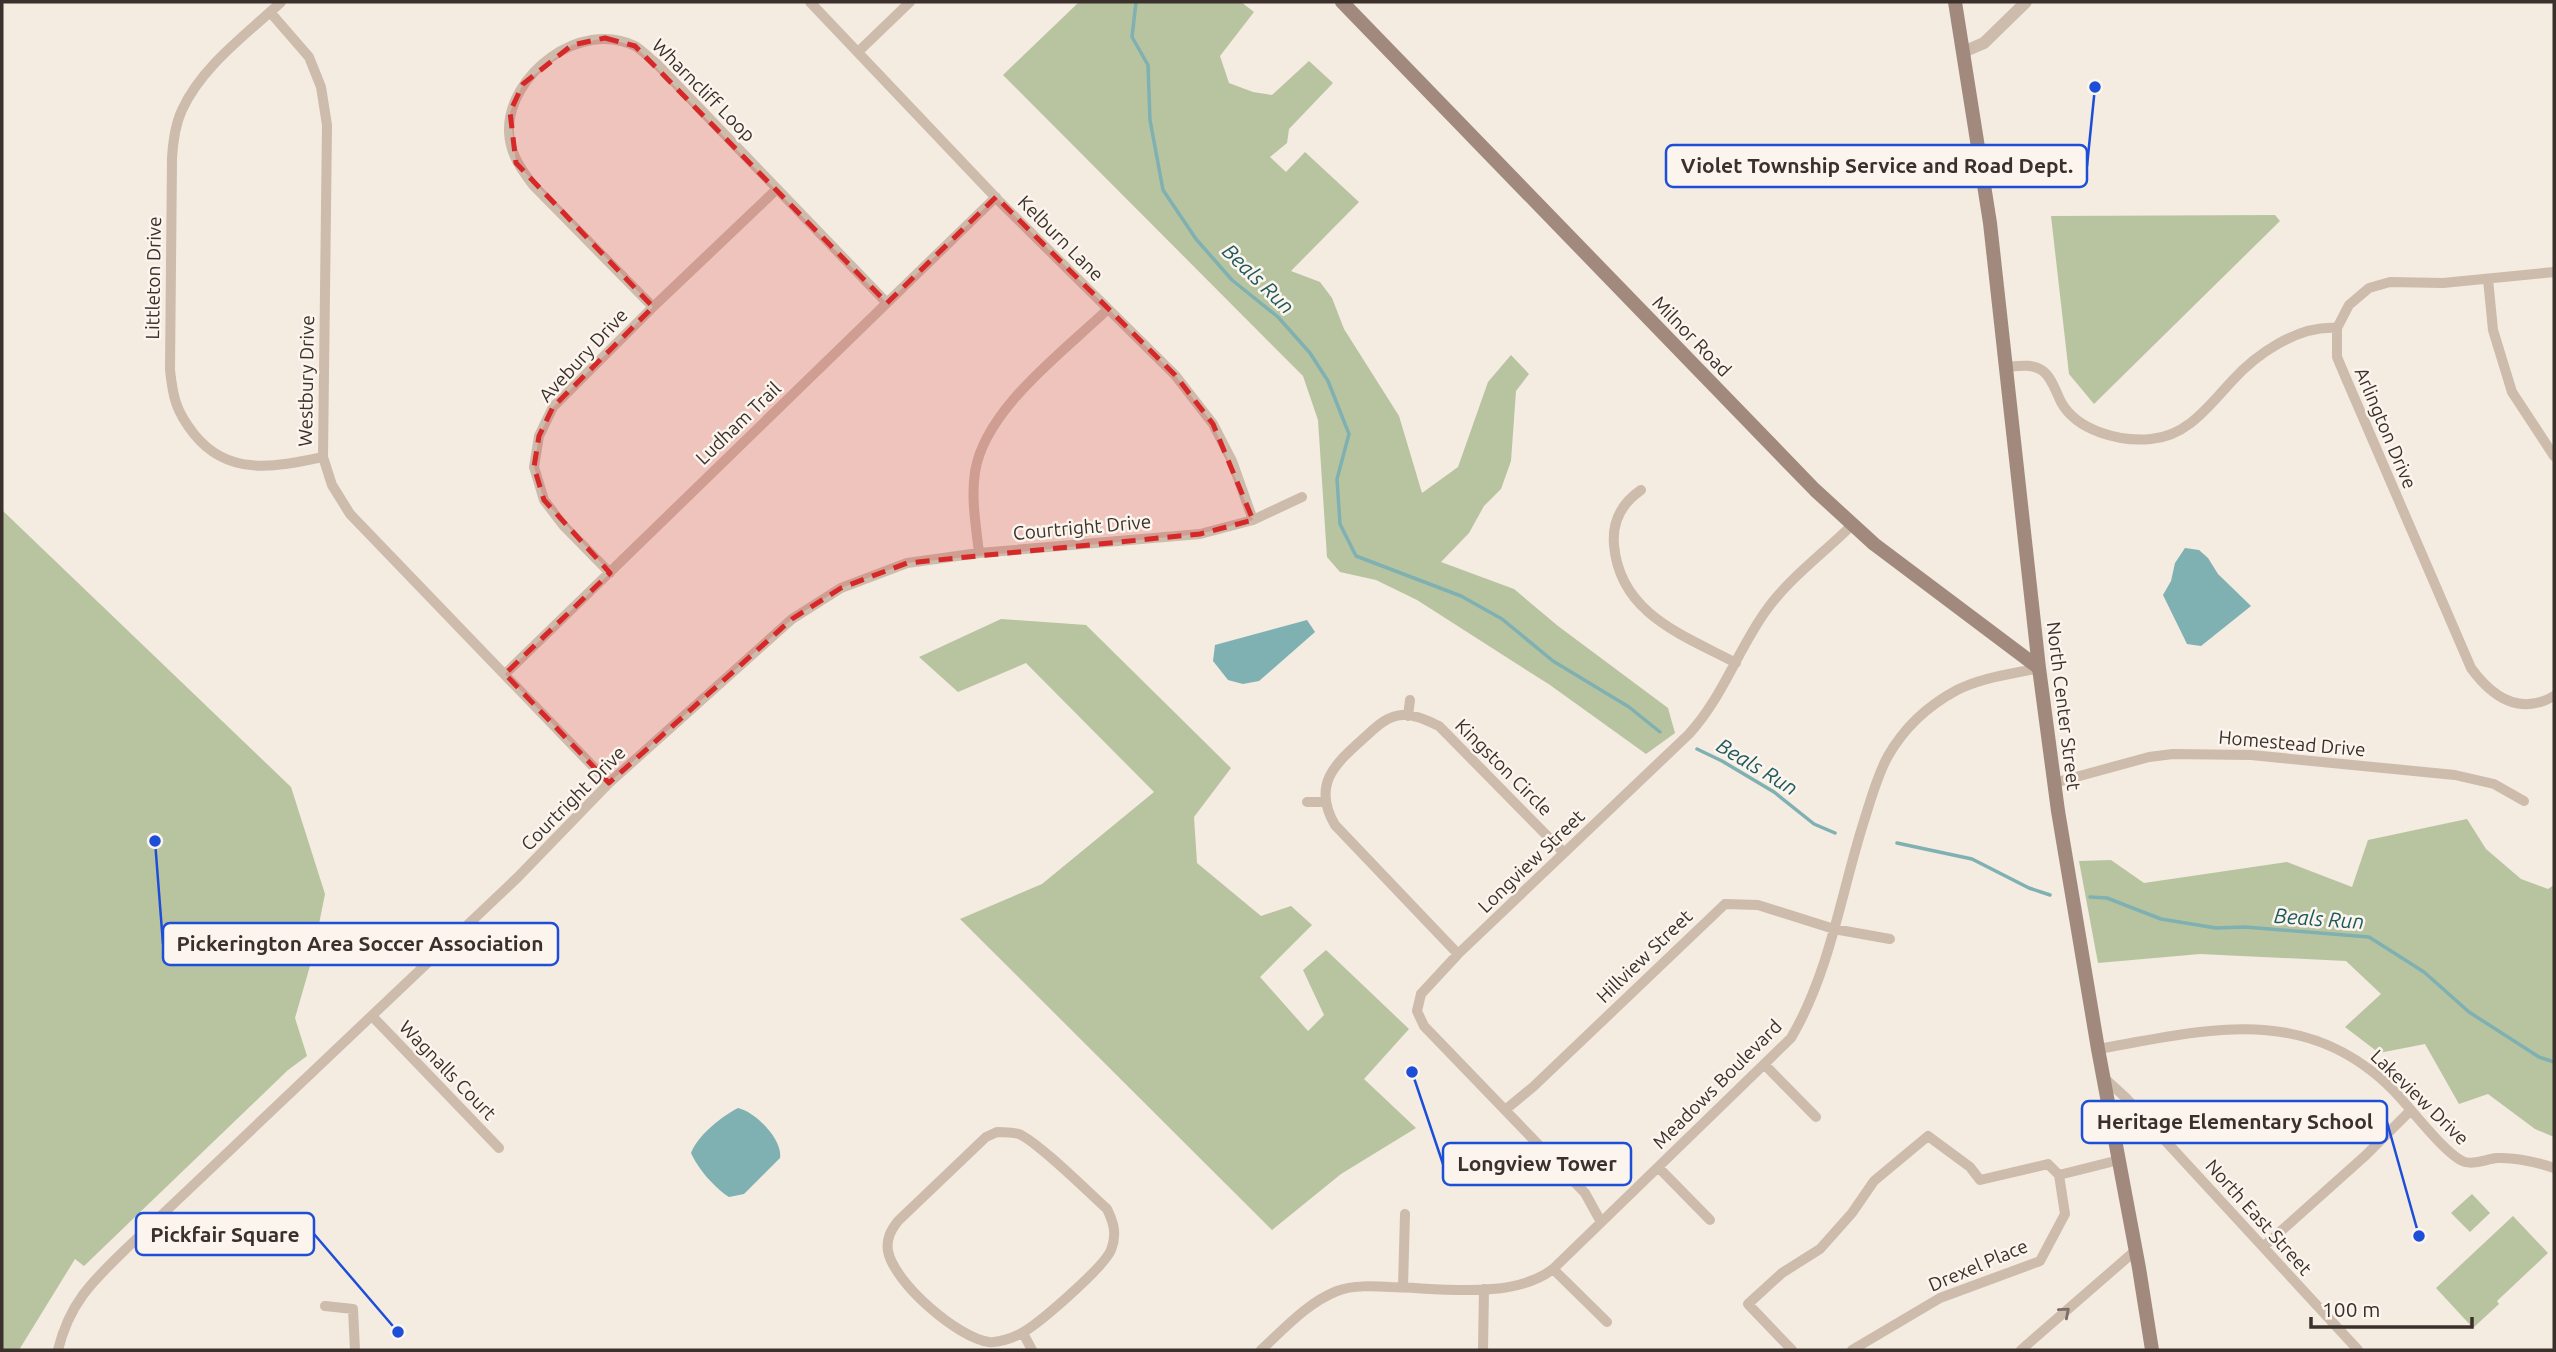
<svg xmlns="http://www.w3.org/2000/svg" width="2556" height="1352" font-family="Ubuntu,sans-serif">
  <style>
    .green { fill: #b8c4a0 }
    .water { fill: #7fb0b2 }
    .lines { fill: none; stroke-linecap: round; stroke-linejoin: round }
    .stream { stroke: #7fb0b2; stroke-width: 3.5 }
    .minor { stroke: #cdbbac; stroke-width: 10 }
    .tertiary { stroke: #cdbbac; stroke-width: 12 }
    .secondary { stroke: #a18a7d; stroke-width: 14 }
    .oneway { stroke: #7d6f65 }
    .marked { fill: #d62828; fill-opacity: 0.2; stroke: #d62828; stroke-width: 5; stroke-dasharray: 14 9; stroke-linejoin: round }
    .labels { text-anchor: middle; stroke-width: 5; stroke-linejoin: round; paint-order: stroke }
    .street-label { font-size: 19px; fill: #3b302b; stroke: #fbf5ee }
    .water-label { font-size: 21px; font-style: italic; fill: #1f5a5e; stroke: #fbf5ee }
    .leader { fill: none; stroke: #1d4ed8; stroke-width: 2.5 }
    .callout-dot { fill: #1d4ed8; stroke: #fbf5ee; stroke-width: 2.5 }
    .callout { fill: #fbf5ee; stroke: #1d4ed8; stroke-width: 2.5 }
    .callout-label { font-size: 21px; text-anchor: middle; font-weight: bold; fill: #3b302b }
  </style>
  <rect width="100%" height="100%" fill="#f4ebe1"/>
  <path class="green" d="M1079,2H1241L1254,12L1220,56L1229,83L1253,92L1272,95L1309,61L1333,83L1289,129L1287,143L1270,157L1286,172L1305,152L1359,202L1291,271L1320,282L1332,298L1344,329L1399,416L1422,493L1458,467L1488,382L1511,355L1529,374L1516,391L1511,461L1501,489L1484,506L1469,533L1441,562L1514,589L1558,626L1668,708L1675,733L1646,754L1550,685L1417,600L1376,580L1340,572L1327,557L1318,420L1303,376L1003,75Z
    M2275,215L2280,221L2094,404L2069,374L2051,216Z
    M2,510L291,787L325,894L312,959L295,1018L307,1056L288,1070L84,1266L75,1259L19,1350H2Z
    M1001,619L1086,625L1231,768L1194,817L1197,863L1261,916L1291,906L1312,925L1260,977L1308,1031L1324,1015L1303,970L1326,950L1409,1029L1364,1079L1416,1128L1341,1174L1272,1230L960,919L1042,884L1154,792L1026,663L958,692L919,657Z
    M2467,819L2486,849L2521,879L2548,889L2554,885V1137L2535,1129L2488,1094L2459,1104L2425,1044L2379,1053L2345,1027L2381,994L2346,961L2200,954L2098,963L2079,861L2111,860L2144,883L2287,862L2352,887L2368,840Z
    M2472,1194L2490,1213L2470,1232L2451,1213Z
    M2513,1216L2548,1253L2497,1301L2499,1304L2473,1328L2436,1288Z"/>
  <path class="water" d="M2185,548L2199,550L2208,558L2218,574L2251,606L2201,646L2187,644L2163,595L2171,581L2175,563Z
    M1307,620L1315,632L1259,681L1243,684L1228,680L1213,661L1215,645Z
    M738,1108C756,1112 783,1140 780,1158L744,1194L729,1197C715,1188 698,1169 691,1153C698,1135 721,1117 738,1108Z"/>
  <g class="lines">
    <path class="stream" d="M1136,2L1132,37L1148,65L1150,120L1163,190L1196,239L1232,280L1278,317L1310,353L1328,381L1349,434L1337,479L1340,524L1356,556L1461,596L1502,619L1553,661L1629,707L1660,732
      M1697,749L1722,761L1774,792L1814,824L1835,833
      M1897,843L1972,859L2029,888L2050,895
      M2090,897L2107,898L2161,919L2216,928L2245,927L2369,937L2424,972L2469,1012L2539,1057L2554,1062"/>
    <path class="minor" d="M281,2C247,34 202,66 182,110C175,125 173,141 172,158L170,370C173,398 176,411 194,434C228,477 275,467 323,457
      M810,2L999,201L1175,375L1213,424L1232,461L1253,520
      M270,12L309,57L321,87L327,125L323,457L332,485L350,514L609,783
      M859,51L910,2
      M2554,272L2443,283L2390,282L2369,288L2349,305L2337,328V357L2345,376L2471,668C2492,697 2520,716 2554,696
      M2488,279L2493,330L2512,392L2554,456
      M653,307L533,185C521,169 510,154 509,132C507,75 580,19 635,46C642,50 649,58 656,63L887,303
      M2006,367C2018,366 2032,363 2043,371C2052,378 2056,392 2061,402C2077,431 2120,442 2151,439C2187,436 2208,407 2231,382C2256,354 2298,325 2337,328
      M1641,490C1622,503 1612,521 1614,545C1620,614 1683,635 1736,663
      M979,553C976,526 971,499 975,472C985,409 1063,352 1108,309
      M610,573L563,525L544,500L534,467L539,436L553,407L653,307L777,189
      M505,674L996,197
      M1408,716L1410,700
      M2054,783L2149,757L2173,754L2251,755L2455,775L2494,784L2524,801
      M1307,802H1326
      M1458,954L1335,825C1311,784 1336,763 1365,737C1376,727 1387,716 1402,715C1415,714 1428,721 1439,726L1564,853
      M372,1016L499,1148
      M2098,1049C2207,1030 2306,1002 2394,1091C2409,1106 2447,1157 2465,1162C2477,1165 2486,1159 2497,1158C2516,1157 2536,1162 2554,1168
      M1764,1064L1816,1117
      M2103,1077L2125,1097L2358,1350
      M1505,1110L1533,1087L1725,904L1758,905L1834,929L1890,939
      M997,1132C1004,1132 1011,1132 1019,1134C1038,1142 1088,1192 1107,1209C1114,1223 1117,1235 1111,1250C1104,1267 1038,1325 1020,1334C1012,1338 998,1343 989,1342C958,1338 894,1283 888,1251C886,1239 891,1230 898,1221L986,1137Z
      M1659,1168L1710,1220
      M1601,1222L1585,1193L1424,1026L1417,1011L1421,994L1458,954L1689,734C1722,698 1737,652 1765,612C1788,579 1824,553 1852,525
      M2263,1247L2366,1155L2411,1110
      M1553,1269L1607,1322
      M1403,1287L1405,1214
      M325,1306L353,1309L355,1350
      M1023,1333L1032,1350
      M58,1350C70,1301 94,1280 129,1246L518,877L609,783L792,619L841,588L907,563L979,553L1200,534L1253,520L1302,497
      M1261,1350C1285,1328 1307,1303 1337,1291C1353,1285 1374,1286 1391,1287C1440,1288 1513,1300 1553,1269L1791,1038C1830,972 1841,893 1864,821C1871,799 1877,776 1888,756C1904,728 1929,705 1957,690C1983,677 2012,674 2039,668
      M1483,1350L1484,1289
      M1792,1350L1748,1304L1782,1273L1820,1249L1852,1213L1874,1181L1928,1136L1970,1167L1980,1180L2048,1164L2059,1175L2119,1160
      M1852,1350L1940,1298L2040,1261L2065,1214L2059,1175
      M2021,1350L2136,1250"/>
    <path class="tertiary" d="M1963,52L1984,43L2026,2"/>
    <path class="secondary" d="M1342,2L1815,490L1874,544L2039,668
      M1955,2L1990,223L2039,668L2058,811L2098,1049L2139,1268L2152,1350"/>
  </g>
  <defs><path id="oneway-chevron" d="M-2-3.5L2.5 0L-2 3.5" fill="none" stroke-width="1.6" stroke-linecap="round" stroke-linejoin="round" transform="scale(1.75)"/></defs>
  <use class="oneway" href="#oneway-chevron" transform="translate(2065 1312) rotate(-41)"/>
  <path class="marked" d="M605,38L635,46L887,303L996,197L1175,375L1213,424L1253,520L1200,534L907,563L841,588L792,619L609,783L505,674L610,573L544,500L534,467L539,436L553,407L653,307L516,163L510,112L523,84L572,45Z"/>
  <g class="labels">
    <g class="street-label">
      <text transform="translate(704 90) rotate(45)" y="7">Wharncliff Loop</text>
      <text transform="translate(1061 238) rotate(45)" y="7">Kelburn Lane</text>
      <text transform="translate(153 278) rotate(-89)" y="7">Littleton Drive</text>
      <text transform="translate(1692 336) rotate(46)" y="7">Milnor Road</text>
      <text transform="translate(583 355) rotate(-47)" y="7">Avebury Drive</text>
      <text transform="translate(306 381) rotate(-89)" y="7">Westbury Drive</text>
      <text transform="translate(738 423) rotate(-44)" y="7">Ludham Trail</text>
      <text transform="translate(2386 428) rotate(67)" y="7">Arlington Drive</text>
      <text transform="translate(1082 527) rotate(-5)" y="7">Courtright Drive</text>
      <text transform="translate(2064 706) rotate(83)" y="7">North Center Street</text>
      <text transform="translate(2292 743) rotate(5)" y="7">Homestead Drive</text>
      <text transform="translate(1504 767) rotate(45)" y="7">Kingston Circle</text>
      <text transform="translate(573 798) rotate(-45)" y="7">Courtright Drive</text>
      <text transform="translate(1531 861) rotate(-44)" y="7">Longview Street</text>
      <text transform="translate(1644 956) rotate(-44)" y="7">Hillview Street</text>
      <text transform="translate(448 1070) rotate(46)" y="7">Wagnalls Court</text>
      <text transform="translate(1717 1084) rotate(-45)" y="7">Meadows Boulevard</text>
      <text transform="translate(2420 1097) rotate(44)" y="7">Lakeview Drive</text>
      <text transform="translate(2259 1217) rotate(48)" y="7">North East Street</text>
      <text transform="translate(1978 1265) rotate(-23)" y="7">Drexel Place</text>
    </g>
    <g class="water-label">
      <text transform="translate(1258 279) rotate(44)" y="7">Beals Run</text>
      <text transform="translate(1757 767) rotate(31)" y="7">Beals Run</text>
      <text transform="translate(2319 919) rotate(4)" y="7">Beals Run</text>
    </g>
  </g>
  <path class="leader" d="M2095 87L2087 166M155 841L163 944M2419 1236L2387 1122M1412 1072L1443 1164M398 1332L314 1234"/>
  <g class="callout-dot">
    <circle cx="2095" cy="87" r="7"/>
    <circle cx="155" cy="841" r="7"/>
    <circle cx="2419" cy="1236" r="7"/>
    <circle cx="1412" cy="1072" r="7"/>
    <circle cx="398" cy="1332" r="7"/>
  </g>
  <g class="callout">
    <rect x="1666" y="145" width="421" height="42" rx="7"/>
    <rect x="163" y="923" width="395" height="42" rx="7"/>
    <rect x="2082" y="1101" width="305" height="42" rx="7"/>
    <rect x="1443" y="1143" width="188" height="42" rx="7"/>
    <rect x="136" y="1213" width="178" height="42" rx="7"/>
  </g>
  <g class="callout-label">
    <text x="1877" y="173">Violet Township Service and Road Dept.</text>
    <text x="360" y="951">Pickerington Area Soccer Association</text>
    <text x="2235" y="1129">Heritage Elementary School</text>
    <text x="1537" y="1171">Longview Tower</text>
    <text x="225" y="1242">Pickfair Square</text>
  </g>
  <rect width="2556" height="1352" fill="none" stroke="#3b302b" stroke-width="7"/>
  <path d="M2311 1317v10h161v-10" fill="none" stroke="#3b302b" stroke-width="3.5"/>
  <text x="2322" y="1317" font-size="21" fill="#3b302b" stroke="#fbf5ee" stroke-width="5" paint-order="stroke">100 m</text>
</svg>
